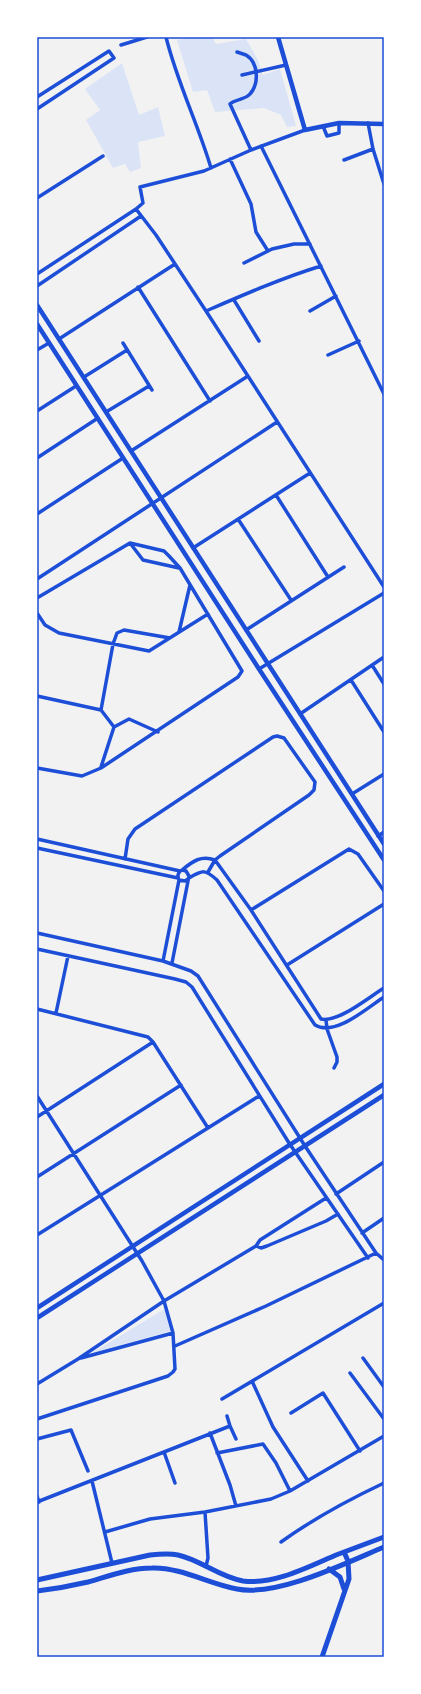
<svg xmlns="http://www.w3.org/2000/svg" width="421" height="1694" font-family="Roboto,sans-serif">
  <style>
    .green { fill: #dbe4f7 }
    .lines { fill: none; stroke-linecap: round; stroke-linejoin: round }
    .minor { stroke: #1d4ed8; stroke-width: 3.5 }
    .tertiary { stroke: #1d4ed8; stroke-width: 4.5 }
    .secondary { stroke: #1d4ed8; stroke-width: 5 }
    .neatline { fill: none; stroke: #1d4ed8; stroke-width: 1.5 }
  </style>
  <rect width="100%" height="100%" fill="#f2f2f2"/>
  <path class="green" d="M193,37H212L216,44L246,39L258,60L263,75L280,69L296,126L287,127L281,115L264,108L215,112L207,90L193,92L177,40Z
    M122,63L139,115L158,107L165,136L138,142L141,168L130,172L125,164L113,168L86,120L100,110L85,89Z
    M166,1308L171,1331L92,1353Z"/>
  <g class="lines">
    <path class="minor" d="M166,37C177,82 198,124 211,168
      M121,45L147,37
      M237,52C240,53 243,54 246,55C259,63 259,84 250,94C245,100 235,99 230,104L251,150
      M242,75L286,65
      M37,97L109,51L114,58L37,109
      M368,123L373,149L384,184
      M323,126L327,136L339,133V123
      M261,146L384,394
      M230,159L251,204L256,232L268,251
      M344,160L373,149
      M37,198L103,156
      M136,209L156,235L206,311L384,587
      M244,263L272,249L294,244H310
      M37,274L136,209L143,203L140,187L204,171L251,150L305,130
      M37,286L141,216
      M138,287L210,401
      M234,300L259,341
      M206,311C243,295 282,278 321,266
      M310,311L336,296
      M59,339L175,264
      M123,343L152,390
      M37,350L49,343
      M328,355L359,341
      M84,377L127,350
      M37,411L76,386
      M106,412L149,386
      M131,451L248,376
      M37,458L98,418
      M276,495L328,577
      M37,514L123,458
      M238,519L291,600
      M130,543L143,560L179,568
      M193,548L310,473
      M37,579L277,422
      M37,598L130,543L164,551L169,556L180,568L242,671L238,677L101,768L82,776L37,768
      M37,613L45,625L59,633L149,651L208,614
      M246,630L344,567
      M179,632L190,585
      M372,665L384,684
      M259,669L384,593
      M351,680L384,732
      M37,696L101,710L114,727L101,767
      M101,710L113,644L117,633L124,630L170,638
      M300,714L384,657
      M114,727L129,719L158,732
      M352,794L384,774
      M378,836L384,832
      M37,839L180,871
      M37,848L178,878
      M125,859L128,839L135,829L273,737L277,736L284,738L315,782L314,790L309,795L220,856L215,860L208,872
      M182,870C193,861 201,855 215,860L251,910L321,1019C338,1023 369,997 384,988
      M189,878C203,870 205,869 217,880L315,1025C335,1037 367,1008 384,997
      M251,910L349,849L358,854L384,891
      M37,933L163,961L191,971L198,976L305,1146L376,1253L384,1260
      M37,949L175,979L186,982L192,987L289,1143L368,1258
      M163,961L179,880
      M172,963L189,876L186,871L182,870C178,872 177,876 179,880L185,881L188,879
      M287,965L384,904
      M37,1009L148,1037L153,1042L208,1128
      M56,1013L68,956
      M326,1020L327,1029L337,1057V1062L334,1068
      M37,1096L142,1261L164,1301L173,1333L175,1369L173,1372L168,1376L37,1419
      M37,1117L153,1042
      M37,1177L181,1085
      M336,1194L384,1162
      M362,1233L384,1218
      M37,1235L259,1096
      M256,1246L261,1248L267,1246L326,1221L338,1214
      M175,1346L266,1306L376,1253
      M81,1358L173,1333
      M363,1358L384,1387
      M350,1373L384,1419
      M252,1381L273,1427L308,1481
      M37,1384L78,1359L164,1301L256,1246L260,1240L326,1198
      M222,1399L384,1303
      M291,1413L323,1393L360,1451
      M227,1416L230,1426L236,1439
      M210,1433L230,1485L236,1506
      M37,1439L71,1430L88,1471
      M164,1452L175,1483
      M217,1453L263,1444L276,1463L290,1491
      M92,1481L112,1563
      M37,1496L39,1502
      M37,1502L230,1426
      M205,1512L208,1558L206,1566
      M105,1532L150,1519L205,1512L271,1499L290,1491L384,1436
      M281,1542C313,1519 348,1500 384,1483"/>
    <path class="tertiary" d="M278,37L305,130L339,123L384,124
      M37,305L384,844
      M37,324L259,669L384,860
      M37,1308L384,1084
      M37,1318L384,1095"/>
    <path class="secondary" d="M329,1569L340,1577L344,1589
      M37,1580L150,1555C159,1554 169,1553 178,1555C201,1560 219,1577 243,1581C274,1585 308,1567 336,1555C352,1549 368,1543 384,1537
      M37,1591C54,1589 71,1586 88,1582C109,1576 130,1568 152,1568C180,1567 210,1584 237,1589C277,1597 346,1563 384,1547
      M322,1657L349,1579L348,1561L344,1552"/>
  </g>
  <rect width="421" height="1694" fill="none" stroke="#ffffff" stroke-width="76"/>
  <rect x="38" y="38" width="345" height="1618" class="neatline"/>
</svg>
